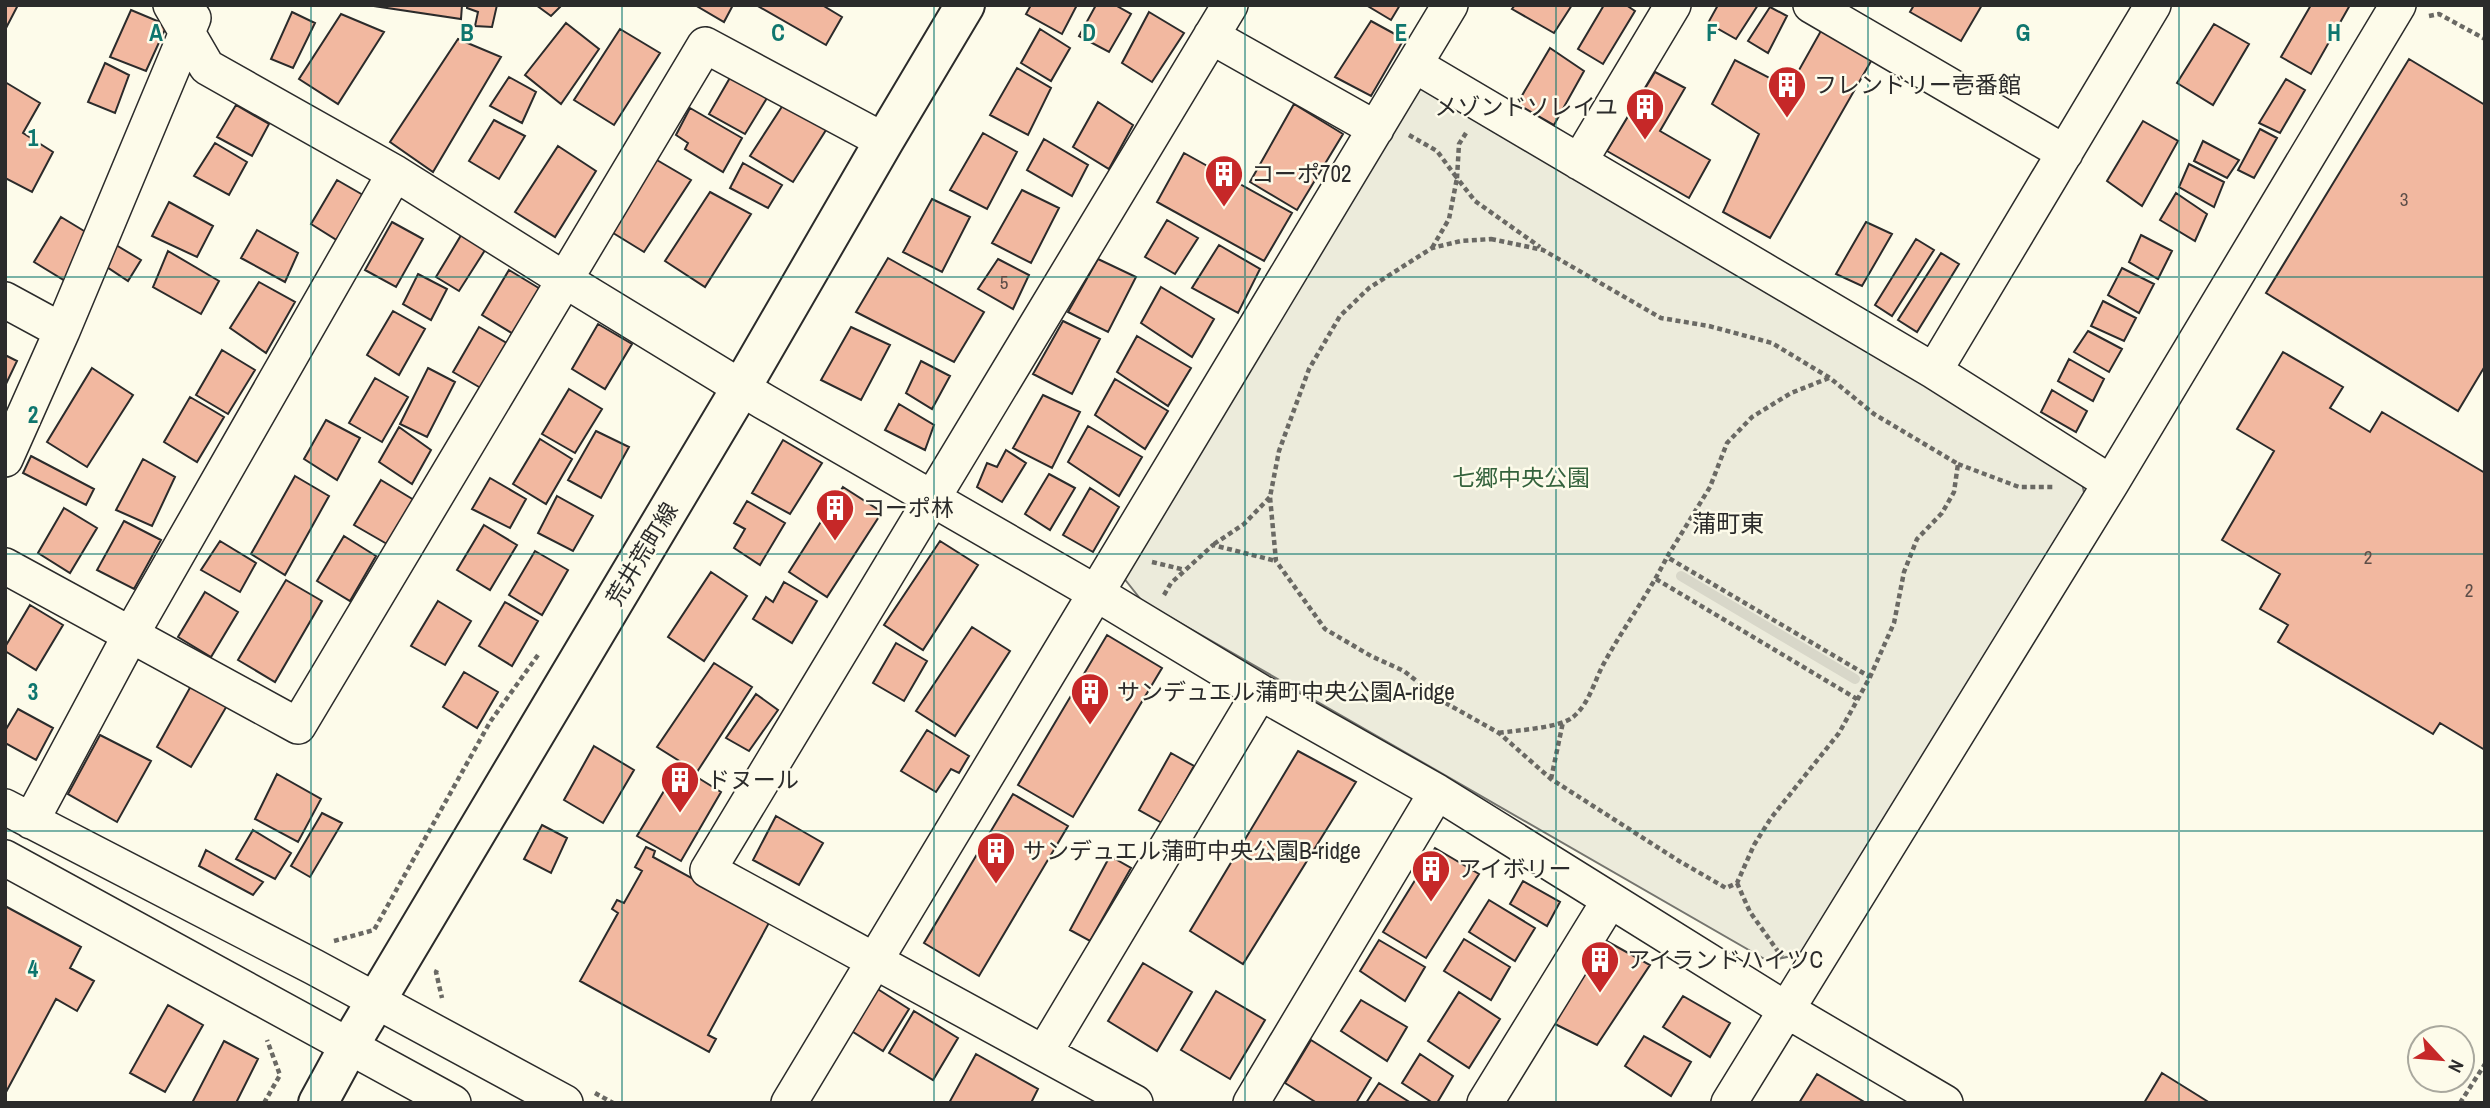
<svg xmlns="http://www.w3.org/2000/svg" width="2490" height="1108" font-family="'Archivo Narrow','Noto Sans JP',sans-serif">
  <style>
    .green { fill: #ecebdb; stroke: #74746e; stroke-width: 2 }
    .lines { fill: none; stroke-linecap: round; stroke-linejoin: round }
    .stream { stroke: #d8d7c9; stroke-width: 10 }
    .building { fill: #f2b8a0; stroke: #2b2b2b; stroke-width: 2 }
    .minor-casing { stroke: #2b2b2b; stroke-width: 38 }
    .major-casing { stroke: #2b2b2b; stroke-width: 42 }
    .path { stroke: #6a6964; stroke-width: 4.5; stroke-dasharray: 5 3.5; stroke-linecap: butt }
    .minor { stroke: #fdfbea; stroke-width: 35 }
    .major { stroke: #fdfbea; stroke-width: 38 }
    .grid { fill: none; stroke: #0f766e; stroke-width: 2; stroke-opacity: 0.55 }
    .labels { text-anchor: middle; stroke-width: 5; stroke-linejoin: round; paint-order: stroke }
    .number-label { font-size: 19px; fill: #5d4e48 }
    .poi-label { font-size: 23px; fill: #2b2b2b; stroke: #fdfbea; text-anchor: start }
    .park-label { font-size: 23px; fill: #34623c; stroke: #fdfbea }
    .street-label { font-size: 23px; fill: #2b2b2b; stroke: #fdfbea }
    .neighbourhood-label { font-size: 24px; fill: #2b2b2b; stroke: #fdfbea }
    .grid-label { font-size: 23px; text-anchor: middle; font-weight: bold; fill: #0f766e; stroke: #fdfbea; stroke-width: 5; stroke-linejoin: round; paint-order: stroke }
  </style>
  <rect width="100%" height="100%" fill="#fdfbea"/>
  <path class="green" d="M1415,65L2080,474L2085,497L1801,954L1768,961L1142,601L1123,577Z"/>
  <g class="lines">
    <path class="stream" d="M1681,576L1855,679"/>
  </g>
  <path class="building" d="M5,5H18L5,30Z
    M367,5H462L461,19Z
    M467,5H497L492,27L475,26L478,12L467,8Z
    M536,5H562L551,16Z
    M695,5H733L724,22Z
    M756,5H822L842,17L826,45Z
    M1031,5H1077L1062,34L1026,14Z
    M1096,5H1115L1131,14L1109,52L1079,36Z
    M1366,5H1400L1391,20Z
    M1515,5H1572L1554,33L1512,9Z
    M1604,5H1626L1635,11L1603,64L1578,49Z
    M1718,5H1758L1736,39L1708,23Z
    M1914,5H1982L1961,41L1910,12Z
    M2311,5H2350L2311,74L2281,57Z
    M1770,7L1787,16L1768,53L1748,41Z
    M131,10L167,25L146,71L110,57Z
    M292,12L315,23L293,68L271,59Z
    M1149,12L1184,33L1152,82L1122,63Z
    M341,14L384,32L338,104L299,79Z
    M1371,21L1404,39L1371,96L1335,77Z
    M566,23L599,49L561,104L525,75Z
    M2214,24L2249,44L2213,105L2177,83Z
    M620,29L660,53L614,125L574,100Z
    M1040,29L1070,48L1051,81L1021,63Z
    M1822,29L1874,56L1770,238L1723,212L1759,134L1712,104L1735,60L1789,88Z
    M458,39L501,57L433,172L390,142Z
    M1550,48L1584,71L1554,125L1517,104Z
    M2409,59L2485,105V366L2458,411L2266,293Z
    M105,63L129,75L115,113L88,102Z
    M1017,68L1051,88L1028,135L990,115Z
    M1655,72L1685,88L1660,131L1710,160L1689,198L1607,151Z
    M731,76L767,98L745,134L709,114Z
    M509,77L536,92L522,123L490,106Z
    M2286,79L2305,90L2280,133L2259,123Z
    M5,82L40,103L23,133L53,152L32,192L5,178Z
    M1098,102L1133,125L1109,169L1073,147Z
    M1294,104L1343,134L1297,210L1250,182Z
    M236,105L269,124L252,156L217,137Z
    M783,105L826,130L793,182L750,156Z
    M690,108L742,138L723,172L685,149L688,143L676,135Z
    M494,120L525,136L499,179L469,161Z
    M2143,121L2178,141L2142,206L2107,181Z
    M2260,129L2277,138L2254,178L2238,170Z
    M983,133L1017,152L987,209L950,190Z
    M1044,139L1088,165L1072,196L1027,170Z
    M2203,141L2239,160L2227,178L2194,161Z
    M215,143L247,162L229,195L194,176Z
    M558,146L596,171L555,237L515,212Z
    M1184,153L1292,213L1264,261L1157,202Z
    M650,156L691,180L644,252L605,228Z
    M743,163L782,185L768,208L730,188Z
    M2189,164L2224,182L2214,207L2179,187Z
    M337,180L370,199L343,244L311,224Z
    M1022,190L1059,208L1031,263L992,243Z
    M710,192L751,214L705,287L665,261Z
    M2176,193L2207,214L2195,241L2160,220Z
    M932,199L970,217L942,272L903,252Z
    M169,202L213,226L197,257L152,236Z
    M61,217L94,237L67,282L34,262Z
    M1167,220L1198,238L1175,274L1145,257Z
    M392,222L423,239L396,287L365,270Z
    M1866,222L1892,234L1862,286L1836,274Z
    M257,230L298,253L285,282L241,258Z
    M463,232L487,247L459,291L436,277Z
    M2141,235L2172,251L2158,279L2129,262Z
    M1916,239L1934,250L1892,316L1875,305Z
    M116,245L141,260L128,281L107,267Z
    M1219,245L1260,269L1238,313L1192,288Z
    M168,251L219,281L201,314L153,287Z
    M1941,253L1959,264L1917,332L1898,320Z
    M888,258L984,312L954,362L856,312Z
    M998,259L1029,275L1013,309L978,289Z
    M1098,259L1136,277L1108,332L1068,312Z
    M2122,268L2154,284L2139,313L2108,295Z
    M509,270L542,290L515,335L482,315Z
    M418,274L447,289L431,320L403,304Z
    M259,282L295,302L266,353L230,328Z
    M1161,287L1214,319L1192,357L1141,323Z
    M2103,301L2136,318L2124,341L2091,326Z
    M393,311L425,329L399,375L367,355Z
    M1063,321L1100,339L1072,394L1033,374Z
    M598,324L632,344L605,389L572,369Z
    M479,327L512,346L486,391L453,372Z
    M851,327L890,345L861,400L821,380Z
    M2088,331L2122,349L2109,372L2074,352Z
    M1137,336L1191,368L1168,406L1117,372Z
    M222,350L255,370L228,414L196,395Z
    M2283,352L2343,387L2330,408L2370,432L2382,412L2485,473V750L2440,723L2433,734L2278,642L2288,625L2260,609L2280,574L2222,540L2274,451L2237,429Z
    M5,355L17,361L5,386Z
    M2069,359L2104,379L2093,401L2058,381Z
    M921,361L950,376L932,409L906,393Z
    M92,368L133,395L87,467L47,442Z
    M428,368L455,382L427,437L400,424Z
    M375,378L408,397L382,442L349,423Z
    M1115,379L1168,411L1145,449L1095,415Z
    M569,389L602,409L575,453L542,434Z
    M2052,390L2087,411L2076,432L2041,412Z
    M1043,395L1080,412L1052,468L1013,448Z
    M190,397L224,417L197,462L164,442Z
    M899,404L934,425L925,450L885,430Z
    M326,420L360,438L337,480L304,459Z
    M1088,426L1142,457L1119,496L1068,462Z
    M399,427L431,450L412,484L379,462Z
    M596,431L629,447L601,498L568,480Z
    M540,439L572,459L546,504L513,484Z
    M783,440L822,463L790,514L752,493Z
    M1006,450L1026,463L1002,502L977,487L987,463L997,467Z
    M31,456L94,489L86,505L23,473Z
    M143,459L175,477L152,526L116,510Z
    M1049,474L1075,488L1050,530L1025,514Z
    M295,476L329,496L285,575L251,554Z
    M490,478L526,499L510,528L472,509Z
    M381,480L414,500L387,544L354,525Z
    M843,487L882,512L827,597L789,572Z
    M1090,488L1119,507L1093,552L1063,535Z
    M557,496L593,516L573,551L538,533Z
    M747,501L785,523L760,565L734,548L745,529L734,523Z
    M64,508L97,528L70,573L38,553Z
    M124,521L161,540L134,589L97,570Z
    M484,525L517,545L490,590L457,570Z
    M344,536L376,556L350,601L317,581Z
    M220,541L256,563L240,592L201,570Z
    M940,541L978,565L923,650L884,625Z
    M535,551L568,570L542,615L509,595Z
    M711,572L747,596L704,661L668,637Z
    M286,580L322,601L275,682L238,660Z
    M784,582L817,601L792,643L753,619L766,597L773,602Z
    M205,592L238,612L211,657L178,637Z
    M438,601L471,621L445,665L411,646Z
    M505,602L538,621L512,666L479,646Z
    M30,605L63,625L36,670L5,651V647Z
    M972,627L1010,651L955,736L916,711Z
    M1107,635L1162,668L1073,817L1018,785Z
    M896,643L927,661L904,701L873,683Z
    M714,663L752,687L697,772L657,747Z
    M464,672L498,692L477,728L443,707Z
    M192,684L228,704L191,767L157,747Z
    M756,694L778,710L749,751L726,738Z
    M18,709L53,728L36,760L5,743V731Z
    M927,730L969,756L959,773L951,769L936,792L901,771Z
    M100,735L151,761L117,822L68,794Z
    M594,746L634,770L603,823L564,800Z
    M1298,751L1356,782L1243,964L1190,931Z
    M1171,753L1194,766L1162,823L1139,810Z
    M679,766L721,792L681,861L637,836Z
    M277,774L321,799L298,842L255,819Z
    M1013,794L1068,826L979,976L924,943Z
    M322,813L342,823L310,877L291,866Z
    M776,816L823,843L799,885L753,860Z
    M542,825L567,838L551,873L524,859Z
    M253,830L291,853L275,879L236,859Z
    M646,847L655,851L653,857L770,921L708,1035L716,1039L709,1052L580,981L618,913L612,909L617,900L624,903L642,871L635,867Z
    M1435,848L1479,874L1426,958L1383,932Z
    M206,850L263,882L253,895L199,866Z
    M1110,856L1131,868L1090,941L1070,930Z
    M1523,881L1560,902L1547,926L1510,904Z
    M1489,900L1535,928L1515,961L1469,932Z
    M5,906L81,947L70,968L94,981L77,1011L56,999L5,1094Z
    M1464,939L1510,967L1491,1000L1444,971Z
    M1603,939L1650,965L1597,1045L1551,1022Z
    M1379,940L1425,967L1405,1001L1360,971Z
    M1143,963L1192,992L1157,1051L1108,1021Z
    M865,981L909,1009L883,1051L839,1023Z
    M1216,991L1265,1020L1230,1079L1181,1050Z
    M1459,992L1500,1019L1469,1068L1428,1041Z
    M1683,996L1730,1023L1710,1057L1663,1027Z
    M1361,1000L1407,1027L1387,1061L1341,1031Z
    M168,1005L203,1025L165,1092L130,1073Z
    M914,1011L958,1038L933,1080L889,1053Z
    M1644,1036L1691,1062L1671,1096L1625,1066Z
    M1311,1040L1371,1078L1356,1103H1317L1285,1083Z
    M224,1041L258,1059L236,1103H192Z
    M976,1054L1038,1089L1031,1103H949Z
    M1420,1054L1453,1076L1437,1103H1433L1402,1083Z
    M2162,1073L2210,1103H2144Z
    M1817,1074L1866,1103H1799Z
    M1379,1083L1411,1103H1366Z"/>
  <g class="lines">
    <g class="minor-casing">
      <path id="minor" d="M171,5L207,67L395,173L565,280L763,401L1096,593L1260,692L1437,792L1785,1009L1945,1103
        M1811,5L2065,153
        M1211,36L1376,129
        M1415,65L1934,371L2111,483
        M1579,162L1673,5
        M5,300L62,331
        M1934,371L2153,5
        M5,459L62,331L193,18
        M5,566L298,726L705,45L884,141
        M5,807L314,967L565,1103
        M31,821L130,636L395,173
        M5,858L453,1103
        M1044,1053L1260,692
        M789,1103L1450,5
        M1135,1103L708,870L1230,5
        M1251,1103L1437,792
        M1485,1103L1610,900
        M1729,1103L2111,483L2398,5"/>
    </g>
    <g class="major-casing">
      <path id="major" d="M318,1103L349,1046L741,388L884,141L965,5"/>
    </g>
    <path class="path" d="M2429,16L2439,14L2485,39
      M1466,133L1459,144L1457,178L1475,201L1540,247
      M1409,135L1437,151L1457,178L1449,219L1432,248
      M1491,239L1543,250L1661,318L1709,326L1772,343L1830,378L1874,414L1958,464L1954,492L1942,513L1917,539L1904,572L1894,623L1870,677L1839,733L1771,818L1754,845L1737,883L1726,888L1679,861L1551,779L1499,733L1442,701L1404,671L1371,656L1325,629L1276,561L1270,497L1279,451L1309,369L1340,316L1369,288L1432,248L1461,241Z
      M1829,378L1791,393L1752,417L1727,443L1710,487L1667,557L1870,677
      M1958,464L2019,487H2054
      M1214,544L1244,524L1270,497
      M1152,562L1185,570
      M1656,579L1857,699
      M1164,595L1171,583L1213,545L1276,561
      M1499,733C1518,730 1560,728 1573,717C1589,704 1594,682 1603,665C1623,628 1648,595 1667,557
      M1551,779L1563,722
      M1737,883L1750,912L1782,957
      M334,941L374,930L490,722L538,655
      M437,970L436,972L442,998
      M595,1093L613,1103
      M264,1103L280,1075L267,1040
      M2460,1103L2485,1064"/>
    <use href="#minor" class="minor"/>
    <use href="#major" class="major"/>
  </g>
  <path class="grid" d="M311,5V1103M622,5V1103M934,5V1103M1245,5V1103M1556,5V1103M1868,5V1103M2179,5V1103M5,277H2485M5,554H2485M5,831H2485"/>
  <defs>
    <g id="building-pin" transform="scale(2.0125)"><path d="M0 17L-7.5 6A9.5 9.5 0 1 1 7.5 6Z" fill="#c62828" stroke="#fdfbea"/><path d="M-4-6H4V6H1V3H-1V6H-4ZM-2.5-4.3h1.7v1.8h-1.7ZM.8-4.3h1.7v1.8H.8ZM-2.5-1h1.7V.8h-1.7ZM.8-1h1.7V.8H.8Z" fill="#fff"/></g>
  </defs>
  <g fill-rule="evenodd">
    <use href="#building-pin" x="1787" y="85"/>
    <use href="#building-pin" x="1645" y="107"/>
    <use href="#building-pin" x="1224" y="174"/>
    <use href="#building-pin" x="835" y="508"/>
    <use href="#building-pin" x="1090" y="692"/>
    <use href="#building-pin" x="680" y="780"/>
    <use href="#building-pin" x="996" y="851"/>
    <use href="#building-pin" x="1431" y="869"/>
    <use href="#building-pin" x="1600" y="960"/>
  </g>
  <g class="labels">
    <g class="number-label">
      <text x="2404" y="206">3</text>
      <text x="1004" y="289">5</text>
      <text x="2368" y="564">2</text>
      <text x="2469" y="597">2</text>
    </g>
    <g class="poi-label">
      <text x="1814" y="93">フレンドリー壱番館</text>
      <text x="1618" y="115" text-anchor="end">メゾンドソレイユ</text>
      <text x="1251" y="182">コーポ702</text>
      <text x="862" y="516">コーポ林</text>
      <text x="1117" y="700">サンデュエル蒲町中央公園A-ridge</text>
      <text x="707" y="788">ドヌール</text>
      <text x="1023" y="859">サンデュエル蒲町中央公園B-ridge</text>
      <text x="1458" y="877">アイボリー</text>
      <text x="1627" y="968">アイランドハイツC</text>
    </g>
    <g class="park-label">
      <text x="1521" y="486">七郷中央公園</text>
    </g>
    <g class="street-label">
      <text transform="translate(642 554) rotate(-59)" y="8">荒井荒町線</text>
    </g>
    <g class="neighbourhood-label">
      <text x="1728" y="532">蒲町東</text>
    </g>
  </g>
  <g class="grid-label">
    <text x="156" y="41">A</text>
    <text x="467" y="41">B</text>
    <text x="778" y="41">C</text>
    <text x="1089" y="41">D</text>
    <text x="1401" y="41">E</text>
    <text x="1712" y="41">F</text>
    <text x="2023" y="41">G</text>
    <text x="2334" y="41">H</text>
    <text x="33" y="146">1</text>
    <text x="33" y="423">2</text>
    <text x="33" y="700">3</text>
    <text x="33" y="977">4</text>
  </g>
  <rect width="2490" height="1108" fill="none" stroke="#2b2b2b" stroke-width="14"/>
  <g transform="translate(2441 1059) rotate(116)"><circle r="33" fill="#fdfbea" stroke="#a9a89e" stroke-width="2"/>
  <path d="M0-5L12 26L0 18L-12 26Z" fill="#c62828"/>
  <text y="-10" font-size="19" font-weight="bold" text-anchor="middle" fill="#2b2b2b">N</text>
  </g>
</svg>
